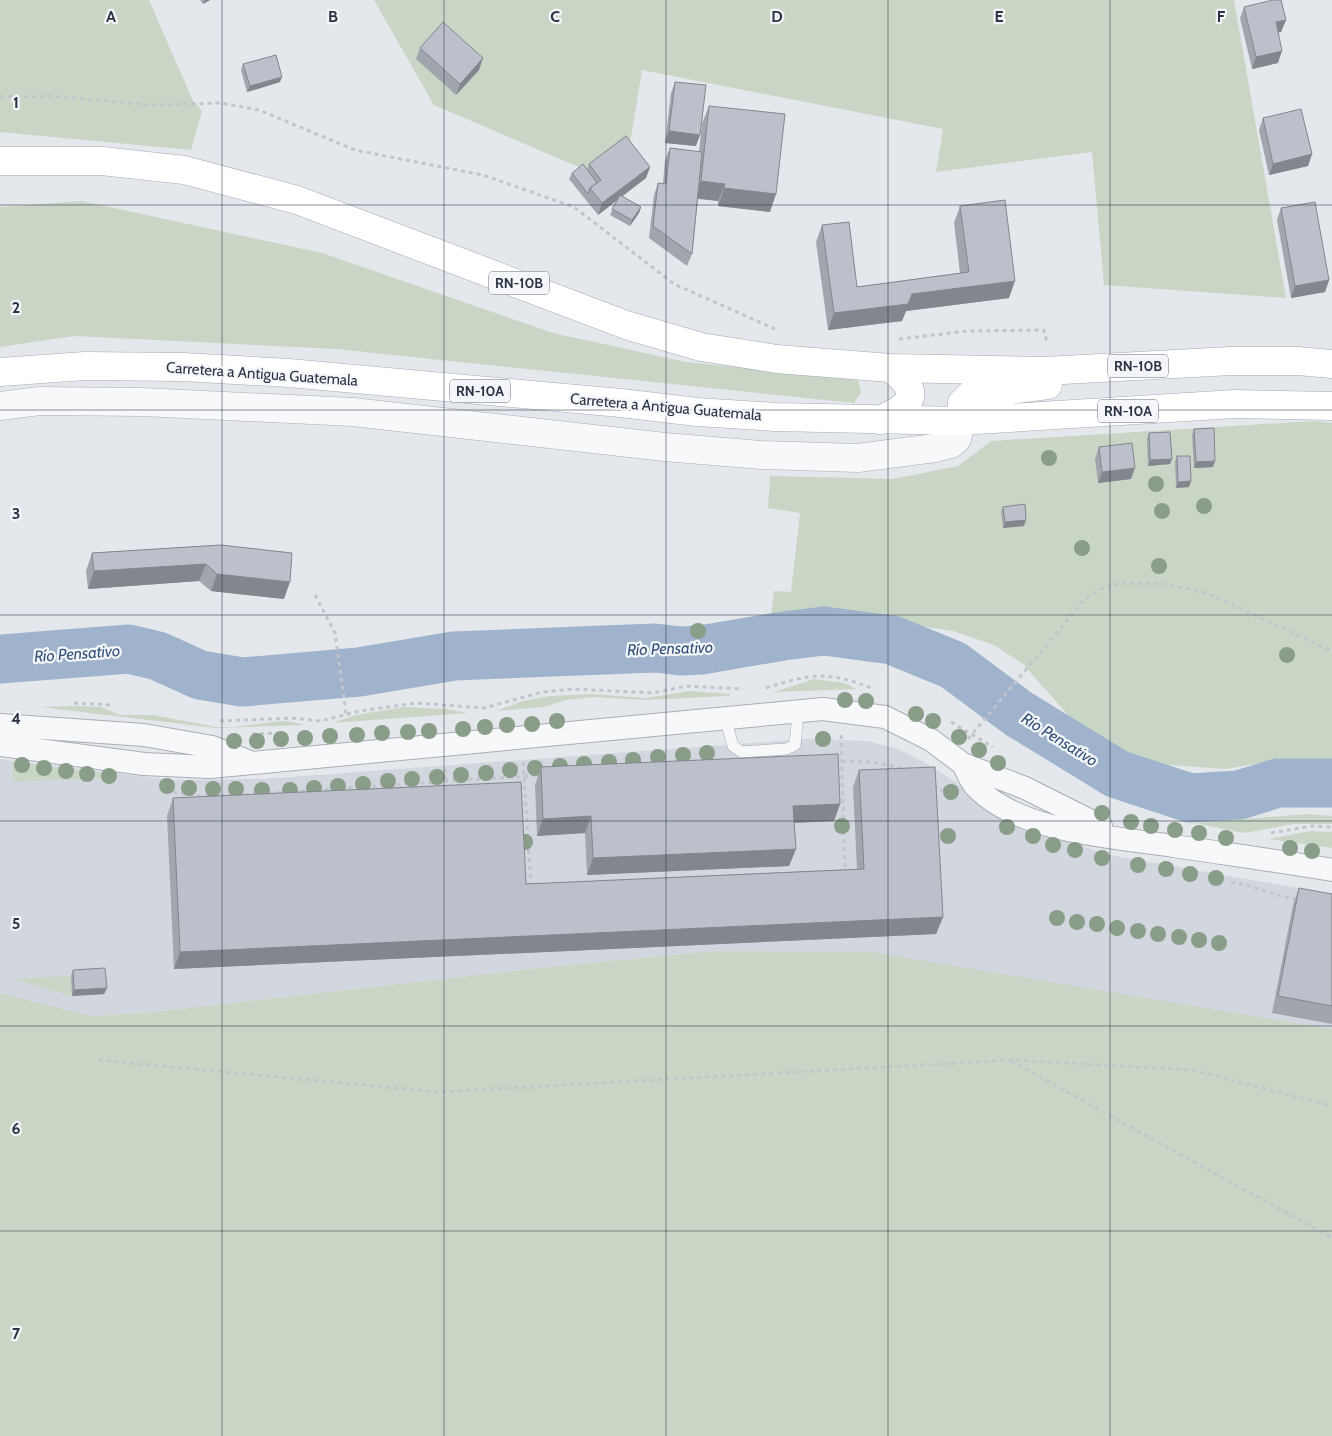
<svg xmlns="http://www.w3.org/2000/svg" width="1332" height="1436" font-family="Cabin,sans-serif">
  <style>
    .built { fill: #d2d6de }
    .green { fill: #c9d6c5 }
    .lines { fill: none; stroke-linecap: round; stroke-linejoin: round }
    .river { stroke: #9fb4cc; stroke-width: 49 }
    .service-casing { stroke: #a9aeb7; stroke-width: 12 }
    .minor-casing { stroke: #a9aeb7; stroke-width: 24 }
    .tertiary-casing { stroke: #a9aeb7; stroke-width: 29 }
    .primary-casing { stroke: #a3abb8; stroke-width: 29 }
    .path { stroke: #c2c5cb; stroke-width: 3; stroke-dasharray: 4 4; stroke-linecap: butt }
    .service { stroke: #f7f8fa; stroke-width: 11 }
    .minor { stroke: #f7f8fa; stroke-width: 22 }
    .tertiary { stroke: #f7f8fa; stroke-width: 28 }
    .primary { stroke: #fff; stroke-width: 28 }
    .tree { fill: #899d89 }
    .wall { fill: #a1a5ae }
    .shaded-wall { fill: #83868d }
    .building { fill: #bbc0ca; stroke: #83868d }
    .grid { fill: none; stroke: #2b3445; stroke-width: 1; stroke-opacity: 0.55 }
    .labels { text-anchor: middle; stroke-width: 4.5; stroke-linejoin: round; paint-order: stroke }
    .shield { fill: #f4f6f9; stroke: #676e7b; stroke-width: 1 }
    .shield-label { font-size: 14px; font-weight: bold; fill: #2b3445 }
    .street-label { font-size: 15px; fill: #2b3445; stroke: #f4f6f9 }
    .water-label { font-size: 16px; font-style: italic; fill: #34527a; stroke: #f4f6f9 }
    .grid-label { font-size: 16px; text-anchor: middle; font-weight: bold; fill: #2b3445; stroke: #f4f6f9; stroke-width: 4.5; stroke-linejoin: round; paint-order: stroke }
  </style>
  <rect width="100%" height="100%" fill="#e4e7ec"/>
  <path class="built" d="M805,739L868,741L898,749L924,762L1002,812L1055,837L1109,855L1332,894V1029L1012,976L715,951L557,966L153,1012L91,1016L0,993V759L171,780L264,779Z"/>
  <path class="green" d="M0,0H149L193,101L202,111L191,150L0,132Z
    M374,0H1234L1286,298L1104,285L1092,152L936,172L943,129L642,70L623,186L434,105Z
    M82,201L322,253L553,333L686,362L858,380L861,392L854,403L336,349L74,336L0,347V207Z
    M1314,421L1332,423V765L1316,763H1261L1226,769L1155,764L1114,752L1081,730L1023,664L994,645L953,631L831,613L771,615L774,591L791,592L800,513L768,508L770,476L893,479L958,466L991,441Z
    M814,679L845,683L856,689L774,692Z
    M690,691L730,694L729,696L645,700L593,697L566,700L544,707L496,711L523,701L551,696L592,694L646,698Z
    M78,706L101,707L120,715H153L216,727H234L280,721L293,722L304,725L216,728L41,707Z
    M404,707L447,709L468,713L332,723L356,715Z
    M12,762L114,775V777L13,782Z
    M1308,814L1332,816V824H1294L1244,833L1194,823Z
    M1310,831L1332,832V848L1269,839Z
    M715,951L872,952L1332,1029V1436H0V993L91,1016L153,1012L557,966Z
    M71,976L72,996L13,979Z"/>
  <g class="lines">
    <path class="river" d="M0,659L129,649L158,656L200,675L242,682L359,672L454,656L655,648L681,651L701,650L783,636L824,631L892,640L953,665L1019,714L1117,774L1190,798L1239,795L1278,783H1332"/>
    <g class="service-casing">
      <path id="service" d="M725,718L733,746L742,752L786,749L795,745L798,712"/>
    </g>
    <g class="minor-casing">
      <path id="minor" d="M0,725L144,735L212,747L247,761
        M0,745L144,764L210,767L823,709L885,717L931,740L963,764L1025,788L1101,826
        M963,764C967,771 970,781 976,787C1021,833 1114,837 1174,846C1227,854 1279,861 1332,870"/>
    </g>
    <g class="tertiary-casing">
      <path id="tertiary" d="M0,406L39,401L142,402L353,412L665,447L761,455L858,458L935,448L951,444L957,439L961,421"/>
    </g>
    <g class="primary-casing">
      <path id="primary" d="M0,161H102L184,170L297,200L626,325L701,347L777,359L890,368L1044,371L1231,361H1298L1332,364
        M0,372L85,366L183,367L289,373L621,403L697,412L776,417L961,421L1235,404L1332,406
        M880,420C912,405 924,393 890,368
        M961,421L962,403L970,395L1048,385"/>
    </g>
    <path class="path" d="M0,97L52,96L150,105L221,103L259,110L355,150L483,175L574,207L674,284L775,329
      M899,339L968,331L1043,330L1046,334V343
      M315,595L335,633L346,714
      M766,688C812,673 829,671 874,689
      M74,703L112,705
      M220,721L292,718L320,721L360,711L416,703L484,708L543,692L572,689L653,693L686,686L743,689
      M951,722L993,747
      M252,734L280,733
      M841,735L845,871
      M968,739L1085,599L1105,587L1123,583L1167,584L1209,594L1332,651
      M834,761L872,762L905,769
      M523,762L531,886
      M445,769L446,781
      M934,785L950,795
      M173,792L191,795L226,796L541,775
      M1271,833L1312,826L1332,827
      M1231,882C1254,886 1274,895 1297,900
      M99,1060L438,1092L1011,1060L1193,1070L1332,1106
      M1011,1061L1332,1238"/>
    <use href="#service" class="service"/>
    <use href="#minor" class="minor"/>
    <use href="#tertiary" class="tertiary"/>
    <use href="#primary" class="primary"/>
  </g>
  <g class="tree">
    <circle cx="1049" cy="458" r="8"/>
    <circle cx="1156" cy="484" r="8"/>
    <circle cx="1204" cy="506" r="8"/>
    <circle cx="1162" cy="511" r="8"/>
    <circle cx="1082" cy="548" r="8"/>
    <circle cx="1159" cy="566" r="8"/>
    <circle cx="698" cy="631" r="8"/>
    <circle cx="1287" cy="655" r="8"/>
    <circle cx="845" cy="700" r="8"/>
    <circle cx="866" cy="701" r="8"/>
    <circle cx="916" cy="714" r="8"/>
    <circle cx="557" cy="721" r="8"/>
    <circle cx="933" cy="721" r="8"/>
    <circle cx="532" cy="724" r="8"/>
    <circle cx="507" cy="725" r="8"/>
    <circle cx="485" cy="727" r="8"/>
    <circle cx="463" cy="729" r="8"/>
    <circle cx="429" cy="731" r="8"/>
    <circle cx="408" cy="732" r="8"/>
    <circle cx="382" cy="733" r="8"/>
    <circle cx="357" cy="735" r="8"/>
    <circle cx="330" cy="736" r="8"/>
    <circle cx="959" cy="737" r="8"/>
    <circle cx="305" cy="738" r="8"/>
    <circle cx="281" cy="739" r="8"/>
    <circle cx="823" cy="739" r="8"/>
    <circle cx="234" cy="741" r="8"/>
    <circle cx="257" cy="741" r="8"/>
    <circle cx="979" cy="750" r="8"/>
    <circle cx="707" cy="753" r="8"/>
    <circle cx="683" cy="755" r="8"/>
    <circle cx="658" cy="757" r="8"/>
    <circle cx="633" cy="760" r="8"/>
    <circle cx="609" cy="762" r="8"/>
    <circle cx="998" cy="763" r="8"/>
    <circle cx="584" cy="764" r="8"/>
    <circle cx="22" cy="765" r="8"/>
    <circle cx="560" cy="766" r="8"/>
    <circle cx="44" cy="768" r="8"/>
    <circle cx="535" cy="768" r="8"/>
    <circle cx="510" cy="770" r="8"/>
    <circle cx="66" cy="771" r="8"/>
    <circle cx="486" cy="773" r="8"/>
    <circle cx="87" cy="774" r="8"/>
    <circle cx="461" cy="775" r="8"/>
    <circle cx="109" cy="776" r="8"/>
    <circle cx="437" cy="777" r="8"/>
    <circle cx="412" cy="779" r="8"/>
    <circle cx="388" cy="781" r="8"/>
    <circle cx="363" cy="784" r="8"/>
    <circle cx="167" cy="786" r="8"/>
    <circle cx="338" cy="786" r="8"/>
    <circle cx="189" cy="788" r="8"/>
    <circle cx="314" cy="788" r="8"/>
    <circle cx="213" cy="789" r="8"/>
    <circle cx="236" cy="789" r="8"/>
    <circle cx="262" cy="790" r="8"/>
    <circle cx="290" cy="790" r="8"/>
    <circle cx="951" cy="792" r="8"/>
    <circle cx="1102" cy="813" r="8"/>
    <circle cx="1131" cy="822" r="8"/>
    <circle cx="842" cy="826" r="8"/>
    <circle cx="1151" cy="826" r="8"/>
    <circle cx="1007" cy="827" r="8"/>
    <circle cx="1175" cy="830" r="8"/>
    <circle cx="1199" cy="833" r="8"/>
    <circle cx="948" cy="836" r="8"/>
    <circle cx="1033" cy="836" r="8"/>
    <circle cx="1226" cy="838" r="8"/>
    <circle cx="525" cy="842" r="8"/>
    <circle cx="1053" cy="845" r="8"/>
    <circle cx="1290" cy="848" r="8"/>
    <circle cx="1075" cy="850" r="8"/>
    <circle cx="1312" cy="851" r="8"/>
    <circle cx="1102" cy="858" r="8"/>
    <circle cx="1138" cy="865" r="8"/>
    <circle cx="1166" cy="869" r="8"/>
    <circle cx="1190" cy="874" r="8"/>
    <circle cx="1216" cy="878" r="8"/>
    <circle cx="1057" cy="918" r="8"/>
    <circle cx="1077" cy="922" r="8"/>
    <circle cx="1097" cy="924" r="8"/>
    <circle cx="1117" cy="928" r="8"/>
    <circle cx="1138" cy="931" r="8"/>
    <circle cx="1158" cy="934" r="8"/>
    <circle cx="1179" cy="937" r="8"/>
    <circle cx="1199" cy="940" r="8"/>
    <circle cx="1219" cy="943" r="8"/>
  </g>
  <path class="wall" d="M200,0H210L203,4Z
    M1244,7L1286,20L1281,32H1278V63L1252,69L1240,18Z
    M420,48L479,70L456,95L416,59Z
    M243,64L280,82L247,92L241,70Z
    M675,82L696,146L665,143L671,93Z
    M709,106L770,212L718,206V201L698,199L692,254L687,266L649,238L654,195L658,183H663L665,160L670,148L699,152L702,123Z
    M1263,118L1312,154L1308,166L1269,175L1259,130Z
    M589,164L650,167L646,178L622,196L641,207L639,213L630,226L610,215L617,200L598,215L569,179L572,173L587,170Z
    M960,206L1009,298L906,311L902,321L828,330L816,242L822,225L857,287L960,273L954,223Z
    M1281,208L1329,280L1325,292L1291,298L1277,220Z
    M1194,429L1213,467L1194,468L1192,435Z
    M1149,433L1170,464L1148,466L1147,439Z
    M1099,447L1131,479L1098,483L1095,459Z
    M1177,456L1191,481L1189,487L1176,488L1175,462Z
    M1003,507L1024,526L1003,528L1001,512Z
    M221,545L284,599L211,591L199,581L88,589L86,571L92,553Z
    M541,767L840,804L834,821L794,823L796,849L789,866L587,875L585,833L537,836L535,785Z
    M859,770L943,917L936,934L174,969L167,816L173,798L526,884L857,869L853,787Z
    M1299,888L1332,894V1024L1272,1013L1293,905Z
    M73,970L107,988L104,994L72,996L71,976Z"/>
  <path class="shaded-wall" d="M205,0H210L203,4Z
    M1286,20L1281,32L1271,34L1276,22Z
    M1282,51L1278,63L1252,69L1256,57Z
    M483,58L479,70L456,95L460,84Z
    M282,77L280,82L247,92L250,86Z
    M669,131L700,135L696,146L665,143Z
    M1312,154L1308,166L1269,175L1273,164Z
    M650,167L646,178L598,215L602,203Z
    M701,181L725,184L718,201L695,198Z
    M724,188L776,194L770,212L718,206Z
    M641,207L639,213L630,226L632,220Z
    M1329,280L1325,292L1291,298L1295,286Z
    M1015,281L1009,298L906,311L902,321L828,330L834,313L912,294Z
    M1172,459L1170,464L1148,466L1150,460Z
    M1215,461L1213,467L1194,468L1196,462Z
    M1135,468L1131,479L1098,483L1102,472Z
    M1191,481L1189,487L1176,488L1178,482Z
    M1026,520L1024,526L1003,528L1005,522Z
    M206,564L199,581L88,589L94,571Z
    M217,574L290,582L284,599L211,591Z
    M840,804L834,821L787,823L793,806Z
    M591,816L585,833L537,836L543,819Z
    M796,849L789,866L587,875L593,858Z
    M943,917L936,934L174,969L180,952Z
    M107,988L104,994L72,996L74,990Z"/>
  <path class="building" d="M1273,0H1281L1286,20L1276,22L1282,51L1256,57L1244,7Z
    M443,22L483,58L460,84L420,48Z
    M276,55L282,77L250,86L243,64Z
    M675,82L706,85L700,135L669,131Z
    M709,106L785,114L776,194L724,188L725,184L701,181Z
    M1301,109L1312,154L1273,164L1263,118Z
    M626,136L650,167L602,203L590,188L601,180L589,164Z
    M670,148L702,152L692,254L653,226L658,183L666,184Z
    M583,164L597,183L590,188L588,194L572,173Z
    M620,195L641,207L632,220L612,209Z
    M1005,200L1015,281L912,294L908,304L834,313L822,225L849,222L857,287L969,272L960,206Z
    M1315,202L1329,280L1295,286L1281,208Z
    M1214,428L1215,461L1196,462L1194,429Z
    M1170,432L1172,459L1150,460L1149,433Z
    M1132,443L1135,468L1102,472L1099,447Z
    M1177,456H1190L1191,481L1178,482Z
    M1025,504L1026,520L1005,522L1003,507Z
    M221,545L292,553L290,582L217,574L206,564L94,571L92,553Z
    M838,754L840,804L793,806L796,849L593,858L591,816L543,819L541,767Z
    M935,767L943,917L180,952L173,798L521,782L526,884L864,869L859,770Z
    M1299,888L1332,894V1006L1278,996Z
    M105,968L107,988L74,990L73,970Z"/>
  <path class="grid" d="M222,0V1436M444,0V1436M666,0V1436M888,0V1436M1110,0V1436M0,205H1332M0,410H1332M0,615H1332M0,821H1332M0,1026H1332M0,1231H1332"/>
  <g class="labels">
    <g class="shield">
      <rect x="489" y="271.5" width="60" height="23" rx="4"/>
      <rect x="1108" y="354.5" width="60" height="23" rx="4"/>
      <rect x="450" y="379.5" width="60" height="23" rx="4"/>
      <rect x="1098" y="399.5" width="60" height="23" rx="4"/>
    </g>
    <g class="shield-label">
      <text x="519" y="288">RN-10B</text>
      <text x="1138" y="371">RN-10B</text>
      <text x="480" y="396">RN-10A</text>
      <text x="1128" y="416">RN-10A</text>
    </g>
    <g class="street-label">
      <text transform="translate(262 374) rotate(4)" y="5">Carretera a Antigua Guatemala</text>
      <text transform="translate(666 407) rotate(5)" y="5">Carretera a Antigua Guatemala</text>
    </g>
    <g class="water-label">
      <text transform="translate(670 648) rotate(-2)" y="6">Río Pensativo</text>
      <text transform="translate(77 653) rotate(-4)" y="6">Río Pensativo</text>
      <text transform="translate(1060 739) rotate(32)" y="6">Río Pensativo</text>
    </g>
  </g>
  <g class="grid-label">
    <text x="111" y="22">A</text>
    <text x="333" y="22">B</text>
    <text x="555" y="22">C</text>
    <text x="777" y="22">D</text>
    <text x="999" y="22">E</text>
    <text x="1221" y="22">F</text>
    <text x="16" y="108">1</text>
    <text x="16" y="313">2</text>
    <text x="16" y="519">3</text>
    <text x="16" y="724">4</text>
    <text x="16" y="929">5</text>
    <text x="16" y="1134">6</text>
    <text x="16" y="1339">7</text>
  </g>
</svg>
